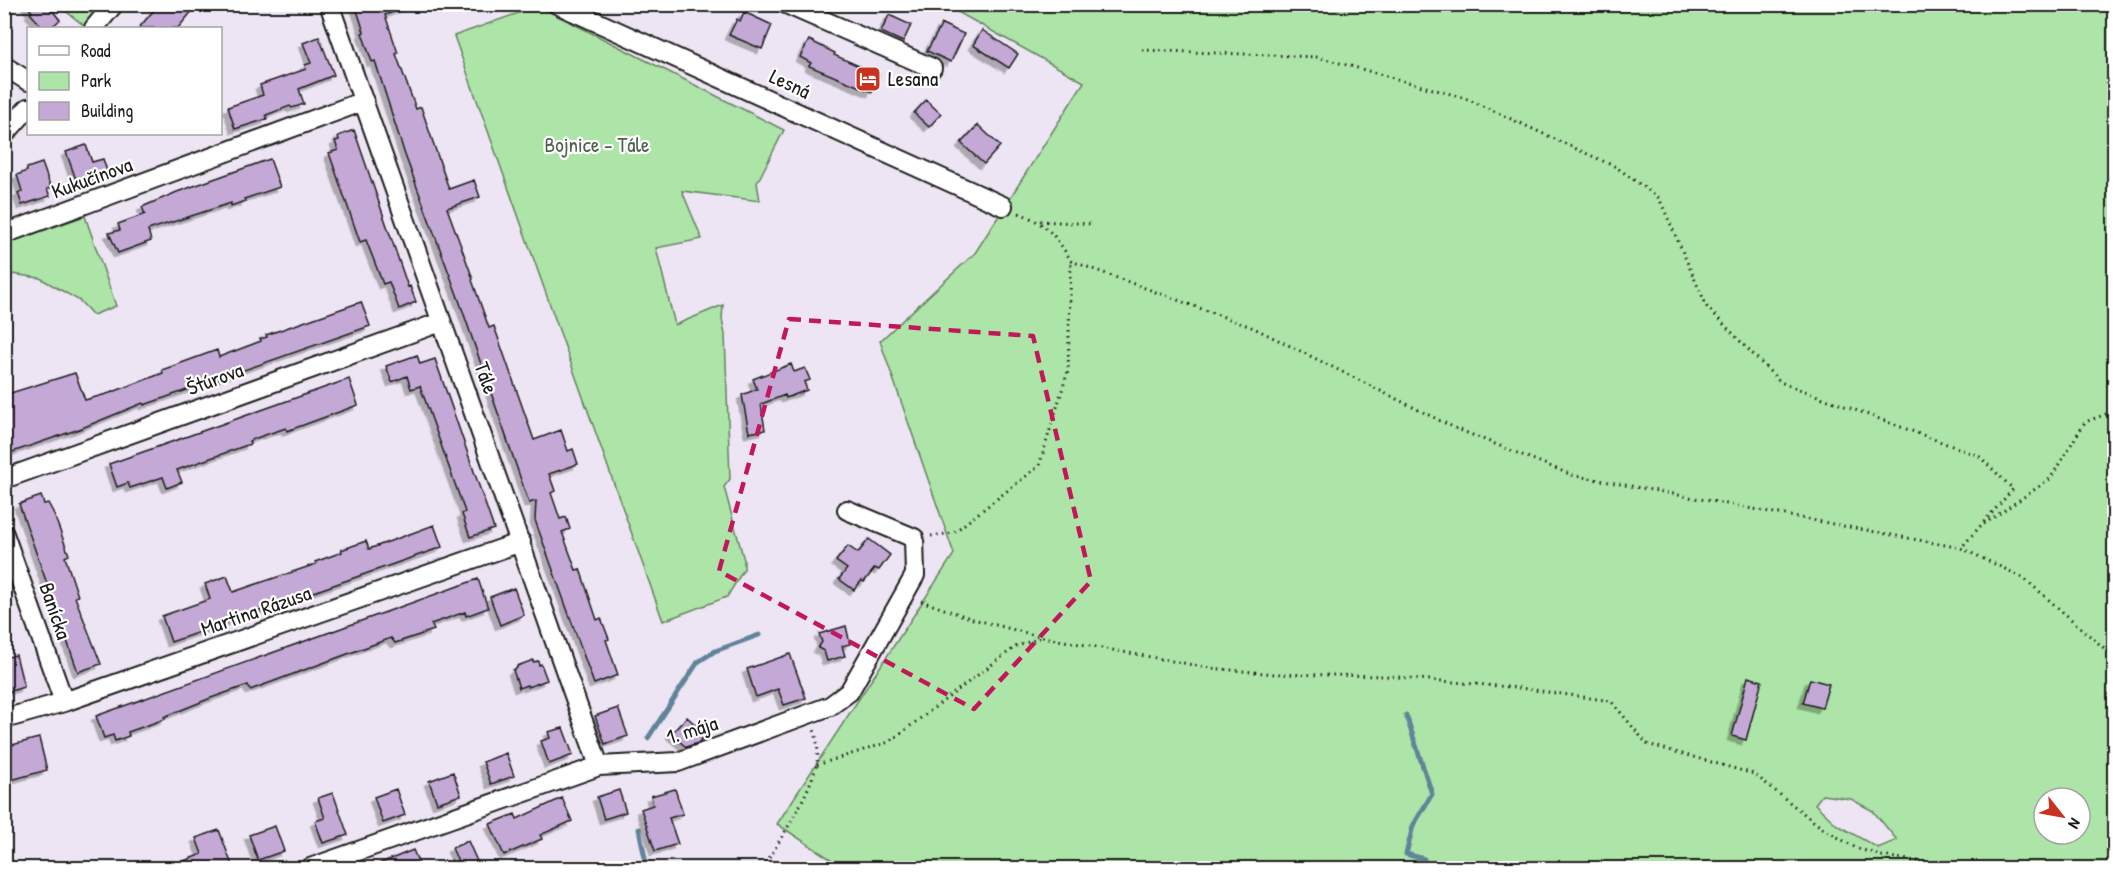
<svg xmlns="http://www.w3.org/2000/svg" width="2119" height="873" font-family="'Patrick Hand',sans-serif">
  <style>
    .green { fill: #ade4a7; stroke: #648062; stroke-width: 1.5; fill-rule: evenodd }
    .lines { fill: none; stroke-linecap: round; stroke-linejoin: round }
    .stream { stroke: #61849a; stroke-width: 5 }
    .building { fill: #c4a9d7; stroke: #1c1c1c; stroke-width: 1.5; filter: url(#shadow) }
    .minor-casing { stroke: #1c1c1c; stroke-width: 22 }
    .path { stroke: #1c1c1c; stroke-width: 3; stroke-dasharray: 1.5 4.5; stroke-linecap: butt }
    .minor { stroke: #fff; stroke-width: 18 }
    .marked { fill: none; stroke: #c2185b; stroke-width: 4.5; stroke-dasharray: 12 8; stroke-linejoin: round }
    .labels { text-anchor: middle; stroke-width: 4.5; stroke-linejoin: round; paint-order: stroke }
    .poi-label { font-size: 21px; fill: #1c1c1c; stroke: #fff; text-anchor: start }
    .street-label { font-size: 21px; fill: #1c1c1c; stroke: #fff }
    .park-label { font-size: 21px; fill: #4f624d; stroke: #fff }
  </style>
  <defs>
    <filter id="shadow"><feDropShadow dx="-4.5" dy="4.5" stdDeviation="0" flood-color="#0004"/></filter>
  </defs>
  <rect width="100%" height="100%" fill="#ede5f3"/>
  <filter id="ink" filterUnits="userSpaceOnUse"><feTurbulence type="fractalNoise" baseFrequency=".0167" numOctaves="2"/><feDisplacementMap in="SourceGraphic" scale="12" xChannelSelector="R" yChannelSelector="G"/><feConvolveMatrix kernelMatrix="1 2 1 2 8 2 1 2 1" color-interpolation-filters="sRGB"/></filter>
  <g filter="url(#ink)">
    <path class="green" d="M58,5H106L87,28Z
      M945,5H2114V868H844L777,824L954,554L880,341L975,253L1084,82ZM1822,795L1851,799L1873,811L1897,840L1878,848L1837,825L1815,804ZM2044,798H2080V834H2044Z
      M538,6L784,130L757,183L760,201L682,191L702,239L656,248L675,325L723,305L722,319L725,334L730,479L724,487L744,560V569L727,597L663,621L454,36Z
      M85,216L116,306L93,315L80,301L40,278L5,273V244Z"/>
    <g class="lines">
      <path class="stream" d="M1406,715L1432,794L1413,826L1406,854L1424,859L1423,868
        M648,738L698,662L715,651L759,635
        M639,829L647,868"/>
    </g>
    <path class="building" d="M26,4H47L60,20L50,28H43L30,13L32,12Z
      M159,4H198L178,28H139Z
      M355,4H409V6L385,15L398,53L396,54L416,109L421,107L449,189L474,180L480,197L447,208L473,279L472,280L489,328L494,326L534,440L561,430L568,451L573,449L578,464L549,474L555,491L551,493L560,519L566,517L570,529L562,532L576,570L580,569L597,620L601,618L609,639L606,640L618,675L594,684L535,520L536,501L529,503L459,300L405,155L375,61L372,62L362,33L364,32Z
      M744,12L772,25L762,49L729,35L737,19L740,21Z
      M889,15L911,25L903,42L881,32Z
      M942,24L964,34L951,62L927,51Z
      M982,30L1018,54L1009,68L973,45Z
      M319,37L334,75L299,89L304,104L292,108L290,106L266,115L267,119L235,129L228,107L263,95L260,85L306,69L305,65L311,63L303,43Z
      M809,40L835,53L834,55L879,75L872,92L809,66L811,63L800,57Z
      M926,100L941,114L929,127L914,113Z
      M978,125L1000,146L984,164L961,143Z
      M354,130L408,287L410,286L416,302L399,309L389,282L383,284L366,240L360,242L329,153L338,150L335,141L339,140L338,136Z
      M86,145L92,162L103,159L108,174L78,185L66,152Z
      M270,159L280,187L244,199L245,201L231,206V203L148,230L151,241L118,253L109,233L120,230L118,224L145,214L142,207L177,192Z
      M42,163L51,188L47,189L50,196L22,205L18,193L22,191L17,175L27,171V168Z
      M361,302L370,326L144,405L143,403L82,428L4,455V395L75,373L85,400L110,393L163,373L162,370L217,350L219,357L261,341L260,339L267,337L266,335Z
      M417,355L420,364L435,359L494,529L470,537L462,514L465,512L420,386L411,389L407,376L392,382L386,366Z
      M791,364L794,372L805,368L810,380L804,382L807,390L786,398L785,395L761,404L765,430L749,433L742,395L757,389L753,379Z
      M349,379L358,405L287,431L286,428L262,436L249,441L250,444L177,470L182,482L167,488L163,477L130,488L128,483L117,487L109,464Z
      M41,496L44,504L48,503L53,512L69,555L65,557L78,596L75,597L101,664L78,672L19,504Z
      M434,525L442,547L171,642L162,616L210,599L205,584L227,576L233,592L316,564L315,562L342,552L341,550L366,541L369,549Z
      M869,539L890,555L879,570L875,568L864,582L862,580L854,590L839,579L847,569L836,561L848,546L858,553Z
      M478,579L488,608L466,616L465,612L431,624L434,630L395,643L391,638L250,690L248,685L211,698L164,717L165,719L128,732L129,736L115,741L113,735L104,738L96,716Z
      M514,588L524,615L500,625L490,597Z
      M846,626L850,644L842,646L845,656L827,661L824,651L818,648L822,642L819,634Z
      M790,654L806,698L784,705L778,689L756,697L747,669Z
      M16,655L24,687L4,693V658Z
      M533,660V662L538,661L539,665L541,664L547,680L528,687L527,685L519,688L513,670L517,668V666Z
      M1748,677L1762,681L1746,740L1732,736Z
      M1810,679L1829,684L1822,708L1803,703Z
      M618,708L628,736L605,744L595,716Z
      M687,717L706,734L698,743L686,747L671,734Z
      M563,728L573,755L549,764L541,741L550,738L548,732Z
      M39,738L47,770L4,782V747Z
      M506,753L514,776L491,784L483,762Z
      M453,772L461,795L437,803L429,781Z
      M396,789L405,815L383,823L374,797Z
      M675,789L683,814L669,818L678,844L655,851L641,809L653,805L651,796Z
      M619,790L626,812L604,819L597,797Z
      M333,793L348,835L323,843L315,821L325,818L318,798Z
      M562,798L572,821L540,835L542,839L504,855L490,824L515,814L517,819Z
      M275,826L284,851L258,860L249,835Z
      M219,830L233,868H168V867L202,854L196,838Z
      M468,841L480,868H461L452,848Z
      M413,850L421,868H369Z"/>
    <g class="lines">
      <g class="minor-casing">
        <path id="minor" d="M329,4L599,766
          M557,4L1003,206
          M786,4L932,68
          M94,28L114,4
          M4,66L28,81
          M4,135L28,108
          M4,234L364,101
          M4,479L441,322
          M4,534L64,702
          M4,719L64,702L521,542
          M310,868L599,766L678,762L830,706L849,692L915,575L914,538L847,510"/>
      </g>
      <path class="path" d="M1142,50L1318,57L1465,98L1616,167L1659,198L1707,307L1780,382L1979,456L2013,489L1961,548
        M1019,213C1047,224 1056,236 1071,261L1254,328L1455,428L1572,475L1961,548L2024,578L2114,657
        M1040,221L1093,224
        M1984,524L2050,479L2085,422L2114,411
        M931,536L953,533L1039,466L1068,371L1071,261
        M921,601L973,619L1042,637L1210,668L1275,674L1386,676L1520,688L1611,701L1647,744L1754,774L1822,828L1856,848L1882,856L1937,864
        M817,765L889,742L1015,647L1040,638
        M763,868C782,836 805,803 816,767C819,758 818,739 814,730"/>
      <use href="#minor" class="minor"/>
    </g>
  </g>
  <path class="marked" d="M789,319L1033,336L1091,581L974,709L719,571Z"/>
  <defs>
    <g id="hotel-square" transform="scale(1.35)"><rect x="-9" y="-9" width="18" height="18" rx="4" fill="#c8321e" stroke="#fff"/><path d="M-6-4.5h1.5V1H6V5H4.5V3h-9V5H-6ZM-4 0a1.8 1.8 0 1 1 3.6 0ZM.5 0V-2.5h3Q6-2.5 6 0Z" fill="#fff"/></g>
  </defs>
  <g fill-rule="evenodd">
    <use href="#hotel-square" x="868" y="79"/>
  </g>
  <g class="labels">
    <g class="poi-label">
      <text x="888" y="86">Lesana</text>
    </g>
    <g class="street-label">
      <text transform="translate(790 84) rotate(25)" y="7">Lesná</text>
      <text transform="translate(92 178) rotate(-20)" y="7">Kukučínova</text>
      <text transform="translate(486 378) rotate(70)" y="7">Tále</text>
      <text transform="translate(215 379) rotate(-20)" y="7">Štúrova</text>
      <text transform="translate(55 611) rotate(71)" y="7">Banícka</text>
      <text transform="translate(256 611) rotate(-19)" y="7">Martina Rázusa</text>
      <text transform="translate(692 730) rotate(-17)" y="7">1. mája</text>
    </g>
    <g class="park-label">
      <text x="597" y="152">Bojnice - Tále</text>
    </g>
  </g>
  <rect width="2119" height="873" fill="none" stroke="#fff" stroke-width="24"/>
  <rect x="12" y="12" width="2095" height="849" fill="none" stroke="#1c1c1c" stroke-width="2" filter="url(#ink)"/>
  <rect x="27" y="27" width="195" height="108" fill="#ffffff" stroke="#a4a4a4" stroke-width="1.5"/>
  <rect x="39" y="46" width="30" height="9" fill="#ffffff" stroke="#a4a4a4" stroke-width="1.5"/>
  <text x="81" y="57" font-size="18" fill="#1c1c1c">Road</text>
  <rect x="39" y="72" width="30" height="18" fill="#ade4a7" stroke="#a4a4a4" stroke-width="1.5"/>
  <text x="81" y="87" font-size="18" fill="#1c1c1c">Park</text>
  <rect x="39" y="102" width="30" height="18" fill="#c4a9d7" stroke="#a4a4a4" stroke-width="1.5"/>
  <text x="81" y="117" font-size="18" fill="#1c1c1c">Building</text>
  <g transform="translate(2062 816) rotate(121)"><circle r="28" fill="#ffffff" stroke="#a4a4a4" stroke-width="1.5"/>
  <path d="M0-4.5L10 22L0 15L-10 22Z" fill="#c8321e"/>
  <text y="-9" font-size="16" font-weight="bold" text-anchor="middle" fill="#1c1c1c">N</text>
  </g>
</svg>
